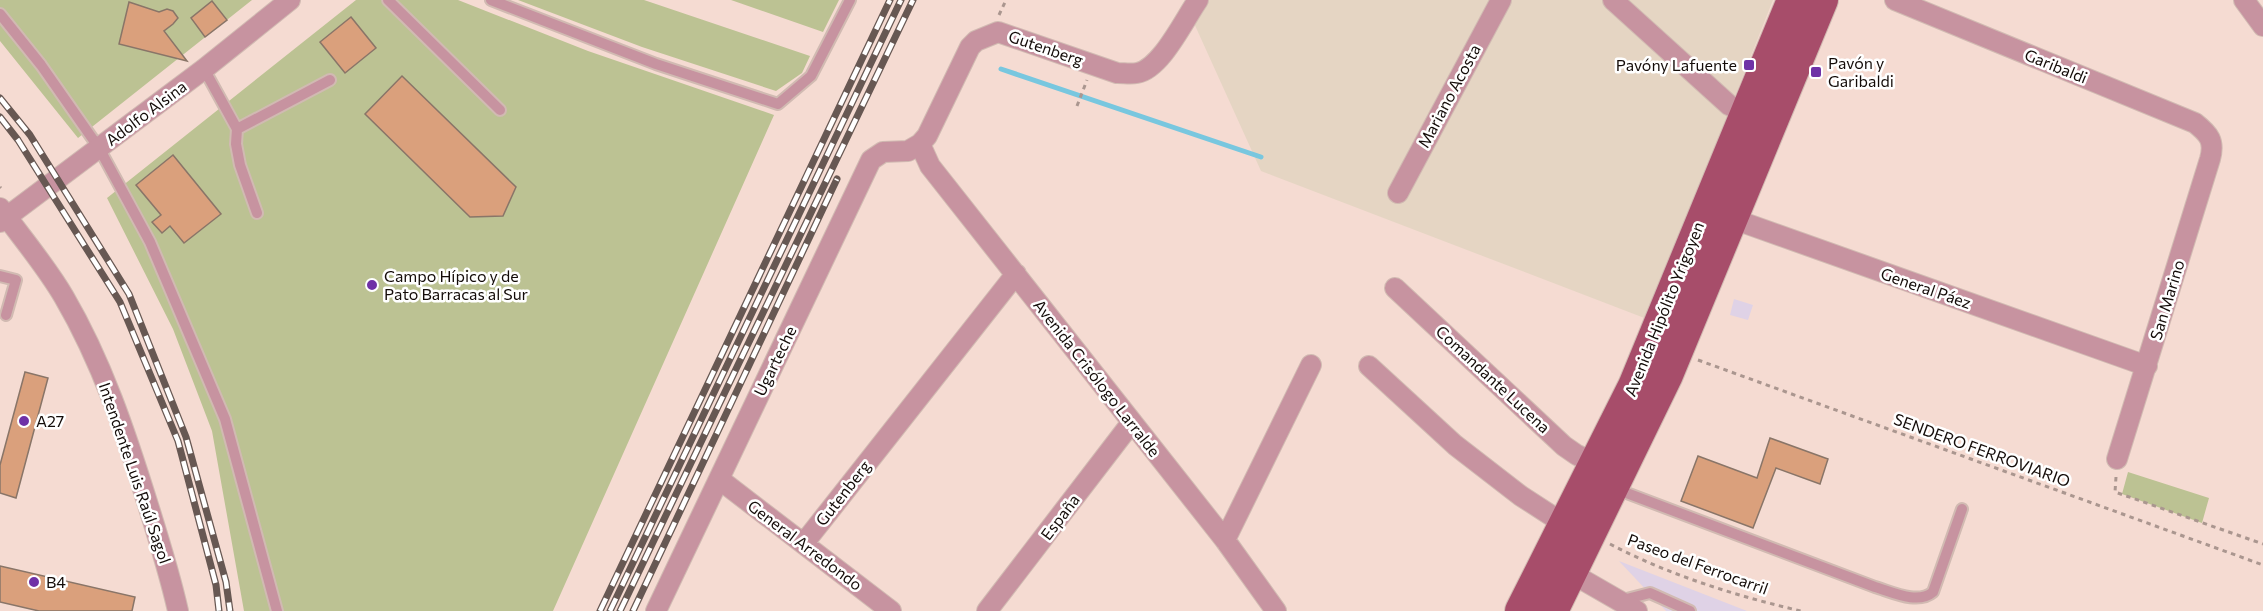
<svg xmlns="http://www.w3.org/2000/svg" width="2263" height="611" font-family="Commissioner,sans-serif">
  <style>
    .commercial { fill: #e5d5c3 }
    .industrial { fill: #dfd2e6 }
    .green { fill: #bcc293 }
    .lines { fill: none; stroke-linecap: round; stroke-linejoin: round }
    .stream { stroke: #78c7df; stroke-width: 5 }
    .building { fill: #daa07c; stroke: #897568; stroke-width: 1.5 }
    .lane-casing { stroke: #d1bab2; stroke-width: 14 }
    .street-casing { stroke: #d1bab2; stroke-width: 22 }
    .primary-casing { stroke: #d1bab2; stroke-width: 34 }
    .path { stroke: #aa968f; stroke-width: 3; stroke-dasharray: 4.5 4.5; stroke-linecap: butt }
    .lane { stroke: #c793a0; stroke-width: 10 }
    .street { stroke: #c793a0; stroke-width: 20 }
    .primary { stroke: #a74d6a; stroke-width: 32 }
    .rail-casing { stroke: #675853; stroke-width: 7 }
    .rail { stroke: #fff; stroke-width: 4.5; stroke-dasharray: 14; stroke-linecap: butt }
    .poi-dot { fill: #6f31a6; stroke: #fff; stroke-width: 2 }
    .labels { text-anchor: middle; stroke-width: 5; stroke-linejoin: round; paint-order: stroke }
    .street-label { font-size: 16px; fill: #130b08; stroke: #fff }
    .poi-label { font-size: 16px; fill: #130b08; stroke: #fff; text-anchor: start }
  </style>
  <rect width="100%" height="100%" fill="#f5dbd2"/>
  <path class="commercial" d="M1208,0H1773L1647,319L1261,171L1193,21Z"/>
  <path class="industrial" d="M1734,299L1753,305L1748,320L1730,315Z
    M1619,561L1747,611H1666Z"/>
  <path class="green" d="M0,0H252L78,138L0,41Z
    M356,0H458L588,51L774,115L553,611H244L212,431L173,329L107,198Z
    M518,0H644L810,56L802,73L776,91L642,47Z
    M731,0H839L823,32Z
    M2128,472L2209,498L2202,523L2122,494Z"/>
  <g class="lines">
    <path class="stream" d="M1001,69L1261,157"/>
  </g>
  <path class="building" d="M212,1L227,20L205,37L191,18Z
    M129,2L159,12L167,9L173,11L178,18L173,24L164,31L187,61L119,44Z
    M351,17L376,48L345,73L320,42Z
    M402,76L516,187L503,216L470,217L365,114Z
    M173,155L221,214L184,243L170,226L162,233L152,222L161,215L136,185Z
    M25,372L48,378L16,498L0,493V465Z
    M1770,438L1828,459L1820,484L1776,468L1753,528L1681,501L1698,456L1757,478Z
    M0,566L135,597L132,611H39L0,602Z"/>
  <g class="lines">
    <g class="lane-casing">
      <path id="lane" d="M388,0L500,110
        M491,0L656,64L778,104L811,76L850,0
        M0,14L41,65L99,148L150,242L225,419L277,611
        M204,69L237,129L236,144L240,165L257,213
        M237,129L330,80
        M0,276L16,280L6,315
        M1616,489L1875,587C1892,592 1918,605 1933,592L1962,509
        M1619,601L1650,593L1690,611"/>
    </g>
    <g class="street-casing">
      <path id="street" d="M1613,0L1729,105L1754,117
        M1895,0L2195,123C2209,134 2215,141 2210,159L2117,459
        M2244,0L2263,26
        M920,144L930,166L1225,540L1276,611
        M1398,193L1501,0
        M0,208C22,238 46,266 64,297C102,362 126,434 148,505C159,540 170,575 178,611
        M1722,215L2147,366
        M0,222L204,69L290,0
        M1395,288L1564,446L1577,455L1596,463
        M1369,366L1455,445L1521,496L1572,529
        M719,479L891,611
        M1225,540L1311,365
        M804,543L1016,274
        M1571,573L1637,611
        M656,611L871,160L883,152L908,151L920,144L927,136L970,47L976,41L998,32L1117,73C1124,73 1131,74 1137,73C1161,69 1184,20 1198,0
        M987,611L1132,422"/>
    </g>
    <g class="primary-casing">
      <path id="primary" d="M1521,611L1634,386L1793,0
        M1552,611L1667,375L1822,0"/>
    </g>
    <path class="path" d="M999,15L1006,0
      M1077,106L1087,80
      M0,187L1,188
      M1698,360L2263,565
      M2116,477L2115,492L2263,544
      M1610,544C1669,575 1736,596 1801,611"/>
    <use href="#lane" class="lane"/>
    <use href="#street" class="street"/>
    <use href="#primary" class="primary"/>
    <g class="rail-casing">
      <path id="rail" d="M0,98L30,135L129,294L186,437L226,582L230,611
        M0,117L18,140L120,302L178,441L216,585L219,611
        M600,611L890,0
        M610,611L901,0
        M620,611L913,0
        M633,611L837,179"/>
    </g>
    <use href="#rail" class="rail"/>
  </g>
  <g class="poi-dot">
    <rect x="1743" y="59" width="12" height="12" rx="3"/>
    <rect x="1810" y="66" width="12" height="12" rx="3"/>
    <circle cx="372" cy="285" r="6"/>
    <circle cx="24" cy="421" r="6"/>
    <circle cx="34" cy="582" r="6"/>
  </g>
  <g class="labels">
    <g class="street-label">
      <text transform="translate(1046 48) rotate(19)" y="6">Gutenberg</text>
      <text transform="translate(2056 66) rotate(22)" y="6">Garibaldi</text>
      <text transform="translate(1449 96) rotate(-62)" y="6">Mariano Acosta</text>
      <text transform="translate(146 113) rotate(-37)" y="6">Adolfo Alsina</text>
      <text transform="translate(1926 288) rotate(19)" y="6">General Páez</text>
      <text transform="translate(2167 300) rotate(-73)" y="6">San Marino</text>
      <text transform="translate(1664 309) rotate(-68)" y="6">Avenida Hipólito Yrigoyen</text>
      <text transform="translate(775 361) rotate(-64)" y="6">Ugarteche</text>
      <text transform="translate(1097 378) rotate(52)" y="6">Avenida Crisólogo Larralde</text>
      <text transform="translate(1493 379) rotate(43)" y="6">Comandante Lucena</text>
      <text transform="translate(1982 450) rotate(20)" y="6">SENDERO FERROVIARIO</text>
      <text transform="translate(135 473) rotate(71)" y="6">Intendente Luis Raúl Sagol</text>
      <text transform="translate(843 493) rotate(-52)" y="6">Gutenberg</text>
      <text transform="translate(1060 517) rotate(-53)" y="6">España</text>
      <text transform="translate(805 545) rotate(37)" y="6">General Arredondo</text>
      <text transform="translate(1698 564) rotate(20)" y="6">Paseo del Ferrocarril</text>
    </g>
    <g class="poi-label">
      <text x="1828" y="69">Pavón y<tspan x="1828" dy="18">Garibaldi</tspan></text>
      <text x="1737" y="71" text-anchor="end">Pavóny Lafuente</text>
      <text x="384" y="282">Campo Hípico y de<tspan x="384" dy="18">Pato Barracas al Sur</tspan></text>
      <text x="36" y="427">A27</text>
      <text x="46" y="588">B4</text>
    </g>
  </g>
</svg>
